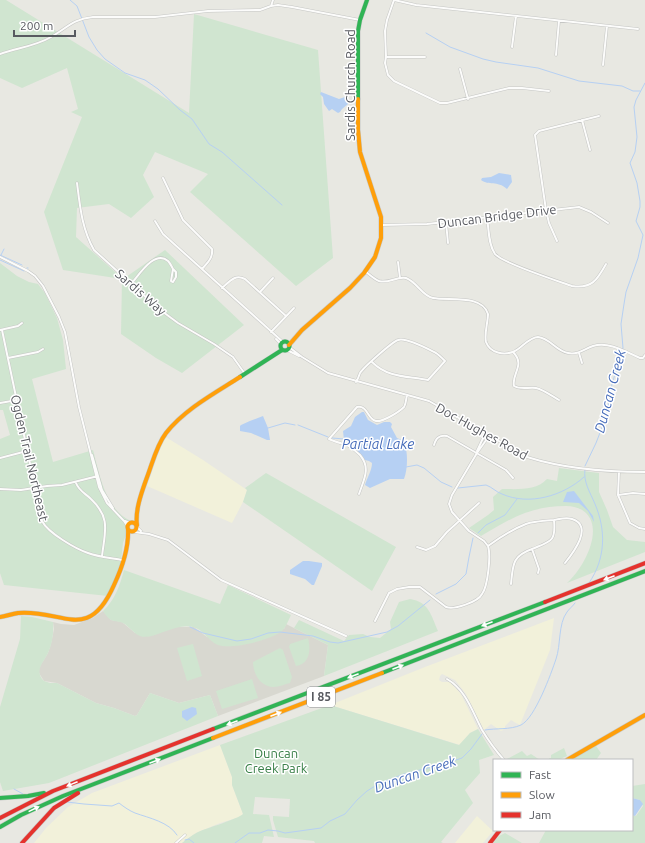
<svg xmlns="http://www.w3.org/2000/svg" width="645" height="843" font-family="Ubuntu,sans-serif">
  <style>
    .commercial { fill: #f2f1da }
    .education { fill: #d8d8d0 }
    .green { fill: #d0e5d0 }
    .water { fill: #b6d0f3 }
    .lines { fill: none; stroke-linecap: round; stroke-linejoin: round }
    .stream { stroke: #b6d0f3; stroke-width: 1 }
    .street-casing { stroke: #c5c6c4; stroke-width: 3 }
    .fast-casing { stroke: #c5c7c5; stroke-width: 5 }
    .slow-casing { stroke: #c5c7c5; stroke-width: 5 }
    .jam-casing { stroke: #c5c7c5; stroke-width: 5 }
    .street { stroke: #fcfcfb; stroke-width: 2 }
    .fast { stroke: #30b455; stroke-width: 4 }
    .slow { stroke: #ff9f0a; stroke-width: 4 }
    .jam { stroke: #e5322d; stroke-width: 4 }
    .oneway { fill: #fff }
    .labels { text-anchor: middle; stroke-width: 3; stroke-linejoin: round; paint-order: stroke }
    .shield { fill: #fff; stroke: #8a8c90; stroke-width: 1 }
    .shield-label { font-size: 12px; font-weight: bold; fill: #585a60 }
    .street-label { font-size: 13px; fill: #585a60; stroke: #fff }
    .park-label { font-size: 13px; fill: #387f47; stroke: #fff }
    .water-label { font-size: 14px; font-style: italic; fill: #466cba; stroke: #fff }
  </style>
  <rect width="100%" height="100%" fill="#e8e8e2"/>
  <path class="commercial" d="M164,436L203,460L247,490L243,502L232,523L147,486Z
    M554,618L550,650L520,725L516,723L511,720L505,726V728L503,730L501,731L491,724L484,730L466,694L455,680L442,674L440,676L439,680L442,682H450L461,694L478,729L470,733L460,745L330,705L425,667Z
    M220,745L232,777V785L243,814L240,817L220,823L196,833L182,843H34L46,828L68,807L92,793Z
    M477,816L493,831L483,843H455Z"/>
  <path class="education" d="M103,611L111,620L122,622L135,633L156,634L175,627H194L207,637L284,629L286,624L328,645L324,676L218,716L210,695L179,703L150,693L137,715L135,716L114,708L96,703L57,683L44,681L39,673V668L48,653L51,644L54,629L53,622L61,624L74,625L93,618Z"/>
  <path class="green" d="M0,0H6L189,113L194,14L318,50L333,258L296,286L190,192L208,174L155,152L143,175L154,197L131,218L109,204L77,208L76,237L123,279L165,250L244,325L182,373L156,358L121,334L122,279L63,270L44,212L82,117L71,112L78,109L67,68L22,88L0,78Z
    M0,263L17,276L29,282L38,284L45,293L57,318L63,340L66,369L32,379L53,462L93,450C100,475 105,509 131,521L123,543L120,570L108,596L4,585L0,573V439L10,435L3,410H0Z
    M559,468L599,473V492L607,510L613,527L627,540L645,542V552L567,583C583,569 604,531 586,513C581,508 573,506 566,506C530,506 510,519 481,536L469,528L488,515L494,510L493,497L502,489C517,489 536,491 547,479L557,481Z
    M266,473L396,547L372,591L243,502L247,490L245,488Z
    M124,570L220,604L228,585L291,615C288,621 286,627 282,631C271,640 231,650 218,645C208,641 203,629 193,627C175,622 153,641 140,636C133,633 129,626 123,623C120,621 115,622 111,620C108,618 105,614 103,611C115,600 120,585 124,570Z
    M410,599C429,602 431,615 438,631L324,676L328,645L294,628L299,620L344,641L349,635L363,634L370,637L380,638L391,629L390,622L399,602Z
    M21,616L32,617L53,622C54,633 52,644 48,653C43,663 34,671 44,681L50,683H57L96,703L114,708L135,716L137,715L150,693L179,703L210,695L218,716L49,783L3,791L0,782V707L20,639Z
    M308,638C311,649 310,664 296,666L289,647L290,644Z
    M193,644L202,676L187,681L177,648Z
    M280,648L283,650L292,677L290,683C285,684 279,687 274,687C260,687 253,673 253,662Z
    M252,679L258,698L222,709L216,691Z
    M330,705L459,745L470,733L478,729L494,755L479,760L480,773L465,790L473,803L441,842L443,843H315L314,841L278,837L273,820V816L289,817L290,799L255,797L253,814L269,815L274,837L264,836L262,843H182C187,839 192,835 198,832C207,828 238,819 243,814L232,785V777L220,745Z
    M596,746L601,753L596,760H571Z
    M564,748L567,756L558,760H550L549,758H551V755Z
    M522,751L527,756L531,754L540,760H505Z
    M645,784V843H539L546,830H632V815L636,816L643,806L640,800L632,798V786Z
    M505,833L522,843H493L499,836Z"/>
  <path class="water" d="M321,92L339,99L345,97L347,99L348,104L342,109L340,112L338,113L332,109L329,111L324,104L323,97L320,94Z
    M499,173L511,175L512,182L507,189C497,180 489,186 481,180L482,178L491,177Z
    M362,412H364L368,420L377,425L384,422H390L392,424L391,427L397,438L404,441C408,452 408,468 404,479H390L370,488L365,485C367,478 372,470 372,463L369,461L365,460L351,444L344,440L343,431L351,426L355,417Z
    M263,416L268,428L270,440H267L251,433L240,431V426L241,425C249,421 256,419 263,416Z
    M574,491L593,516L594,522L588,511L579,503L563,502L567,492Z
    M303,561H309L322,563V566L314,585H312L305,579L290,574V570Z
    M192,707L196,708L197,714L187,721L182,717V711Z
    M632,798L640,800L643,804L635,816L632,815Z"/>
  <g class="lines">
    <path class="stream" d="M70,0L77,6L89,37L97,50L105,59L125,73L145,80L158,89L180,110L192,119L209,144L222,152L282,205
      M426,33L450,47L483,59L496,62L538,68L579,81L622,86L633,91H640
      M0,255L22,265
      M1,255L4,249
      M0,260L24,271
      M27,268H28
      M298,425L328,437
      M268,428L285,423L295,425
      M332,438L344,439
      M585,466L596,443L603,425L609,403L612,384L623,348L621,324L624,304L626,292L638,258L643,235L636,221L640,207V201L637,183L630,163L635,152L637,137L634,107L636,100L645,83
      M406,467L417,465L424,468L441,482L452,487
      M585,469C583,482 590,492 595,504C606,530 606,558 589,583
      M458,488L486,485C492,487 496,492 502,494C529,506 563,496 584,477
      M478,533L486,525L505,515L517,499
      M436,594L456,584L466,574L469,557L473,538
      M190,627L203,633L237,641L251,639L268,633L280,632L313,636L330,642L338,643L387,632L398,626L430,600
      M485,730C496,728 510,730 521,725C535,718 551,674 556,659C561,645 558,624 567,612C569,609 573,606 575,603
      M14,789L23,794
      M67,802L84,804L112,806L119,803C124,807 130,811 135,813C149,818 169,822 177,835
      M185,840L189,839L194,843
      M235,843L249,833H260L268,830L278,831L285,833L321,828L330,821L345,814L357,800L367,791L380,783L404,774L444,764L462,758L471,749L482,734"/>
    <g class="street-casing">
      <path id="street" d="M394,0L387,20L385,31L386,57L385,63L388,75L394,81L440,103H447L509,88H522L549,91
        M394,0L416,5L638,29
        M271,6L273,0
        M512,47L516,16
        M0,54C17,48 36,46 51,37C67,28 73,19 93,17H155L208,11L260,10L271,6L278,5L292,7L360,20
        M556,55L559,21
        M386,57H425
        M603,65L607,26
        M460,69L468,99
        M582,120L590,150
        M163,178L183,220L212,249C213,258 208,262 202,269
        M77,183C80,207 82,229 94,250L159,309L178,323L214,344L233,357L245,374
        M487,218C489,229 488,244 495,254C502,263 558,281 572,286C592,289 597,280 606,264
        M155,221L163,234L283,342
        M446,222L448,243
        M382,225L427,224L579,207L591,212L608,223
        M557,241L549,223L546,210L535,135L539,131L599,116
        M0,257L28,271L35,276L43,286L59,317L65,332L79,407L99,487L107,503L124,521L128,527
        M398,262L400,278
        M366,272C370,275 374,279 379,281C388,284 397,276 406,278C417,282 422,296 433,298C449,301 482,294 488,314C488,322 484,334 486,342C490,353 504,356 515,351C522,347 530,337 538,337C550,338 556,351 568,353C578,355 584,349 593,346C609,341 626,352 640,358H643L645,355
        M131,284C139,275 155,249 168,261C170,263 172,267 173,269L171,281L173,282L176,277V272L173,269
        M222,288C230,281 235,274 245,279L286,316
        M260,292L273,278
        M0,330L18,326L22,323
        M2,330L42,521C48,533 76,549 88,553C99,557 111,558 122,560
        M271,332L294,308
        M276,339L281,344
        M289,347L302,357L328,373L429,401L527,457C562,468 608,472 645,472
        M287,350L299,356
        M513,352C526,365 511,374 514,386C521,390 528,387 536,388C544,390 552,396 559,400
        M579,353L582,363
        M8,358L38,352L43,349
        M356,382C358,379 359,376 360,373C364,367 392,342 398,340C406,337 428,349 436,353C439,355 442,358 445,361L428,380C407,376 388,378 372,362
        M0,403L17,400
        M489,436L477,453L452,495L449,504L452,512L469,531L484,541L488,546C499,538 513,529 526,524C535,521 544,521 554,520C560,519 566,517 572,519C594,526 573,553 565,563
        M434,445C436,438 439,435 447,436L506,470L513,478
        M477,451L485,434
        M92,455L102,490L113,508
        M0,458L27,451
        M619,472L618,495L630,523L639,528L645,529
        M76,483C79,491 85,493 91,499C111,518 105,531 102,556
        M0,489L21,490L47,486L62,485L98,476
        M359,494C364,479 371,468 360,455C356,451 352,448 347,445C341,443 335,442 329,439L357,407C368,405 367,419 376,421C383,422 399,412 404,407C406,404 406,399 407,395
        M618,495L633,493L645,494
        M125,521L130,523
        M137,527L141,531
        M134,532L149,534L168,540L221,580L346,636
        M417,547L426,550L435,546L447,532L479,503
        M538,573L539,569L532,549C551,541 556,542 554,520
        M511,584C513,565 512,556 532,549
        M375,621L389,593L397,589L409,587H420L446,607C454,610 478,602 482,594C488,586 491,555 488,546
        M447,679C466,690 472,711 482,730C488,740 496,751 504,760
        M176,843L185,835"/>
    </g>
    <g class="fast-casing">
      <path id="fast" d="M358,99V31L360,20L367,0
        M280.5 346a4.5 4.5 0 1 1 9 0a4.5 4.5 0 1 1-9 0Z
        M240,377L282,350
        M382,673L645,571
        M213,729L545,602
        M0,798L28,796L44,793
        M0,827L21,815L63,796L213,738"/>
    </g>
    <g class="slow-casing">
      <path id="slow" d="M289,345L302,330L350,288L364,273L375,257L381,238V217L360,152L358,130V99
        M127.5 527a4.5 4.5 0 1 1 9 0a4.5 4.5 0 1 1-9 0Z
        M137,525C135,511 141,494 146,480C152,465 156,446 166,433C185,409 215,393 240,377
        M0,617C6,616 12,614 18,613C63,609 88,644 114,585C122,568 129,548 128,529
        M213,738L382,673
        M567,760L645,715"/>
    </g>
    <g class="jam-casing">
      <path id="jam" d="M545,602L645,563
        M0,818L53,791L213,729
        M22,843L54,808L78,793
        M490,843L500,830"/>
    </g>
    <use href="#street" class="street"/>
    <use href="#fast" class="fast"/>
    <use href="#slow" class="slow"/>
    <use href="#jam" class="jam"/>
  </g>
  <defs><path id="oneway-solid" d="M-6-.8H1V-3.2L6.5 0L1 3.2V.8H-6Z"/></defs>
  <g class="oneway">
    <use href="#oneway-solid" transform="translate(609 578) rotate(159)"/>
    <use href="#oneway-solid" transform="translate(487 624) rotate(159)"/>
    <use href="#oneway-solid" transform="translate(398 667) rotate(-21)"/>
    <use href="#oneway-solid" transform="translate(353 676) rotate(159)"/>
    <use href="#oneway-solid" transform="translate(276 714) rotate(-21)"/>
    <use href="#oneway-solid" transform="translate(232 723) rotate(159)"/>
    <use href="#oneway-solid" transform="translate(155 761) rotate(-21)"/>
    <use href="#oneway-solid" transform="translate(72 784) rotate(158)"/>
    <use href="#oneway-solid" transform="translate(34 809) rotate(-26)"/>
  </g>
  <g class="labels">
    <rect class="shield" x="307" y="687" width="28" height="20" rx="3"/>
    <g class="shield-label">
      <text x="321" y="701">I 85</text>
    </g>
    <g class="street-label">
      <text transform="translate(350 85) rotate(-90)" y="5">Sardis Church Road</text>
      <text transform="translate(497 216) rotate(-7)" y="5">Duncan Bridge Drive</text>
      <text transform="translate(141 292) rotate(41)" y="5">Sardis Way</text>
      <text transform="translate(482 431) rotate(29)" y="5">Doc Hughes Road</text>
      <text transform="translate(30 458) rotate(77)" y="5">Ogden Trail Northeast</text>
    </g>
    <g class="park-label">
      <text x="276" y="758">Duncan<tspan x="276" dy="15">Creek Park</tspan></text>
    </g>
    <g class="water-label">
      <text transform="translate(610 391) rotate(-75)" y="5">Duncan Creek</text>
      <text x="378" y="449">Partial Lake</text>
      <text transform="translate(415 774) rotate(-19)" y="5">Duncan Creek</text>
    </g>
  </g>
  <rect x="493" y="759" width="140" height="72" fill="#ffffff" stroke="#bcbdbf"/>
  <rect x="501" y="772" width="20" height="6" fill="#30b455" stroke="#bcbdbf"/>
  <text x="529" y="779" font-size="12" fill="#585a60">Fast</text>
  <rect x="501" y="792" width="20" height="6" fill="#ff9f0a" stroke="#bcbdbf"/>
  <text x="529" y="799" font-size="12" fill="#585a60">Slow</text>
  <rect x="501" y="812" width="20" height="6" fill="#e5322d" stroke="#bcbdbf"/>
  <text x="529" y="819" font-size="12" fill="#585a60">Jam</text>
  <path d="M14 30v6h61v-6" fill="none" stroke="#585a60" stroke-width="2"/>
  <text x="20" y="30" font-size="12" fill="#585a60" stroke="#ffffff" stroke-width="3" paint-order="stroke">200 m</text>
</svg>
